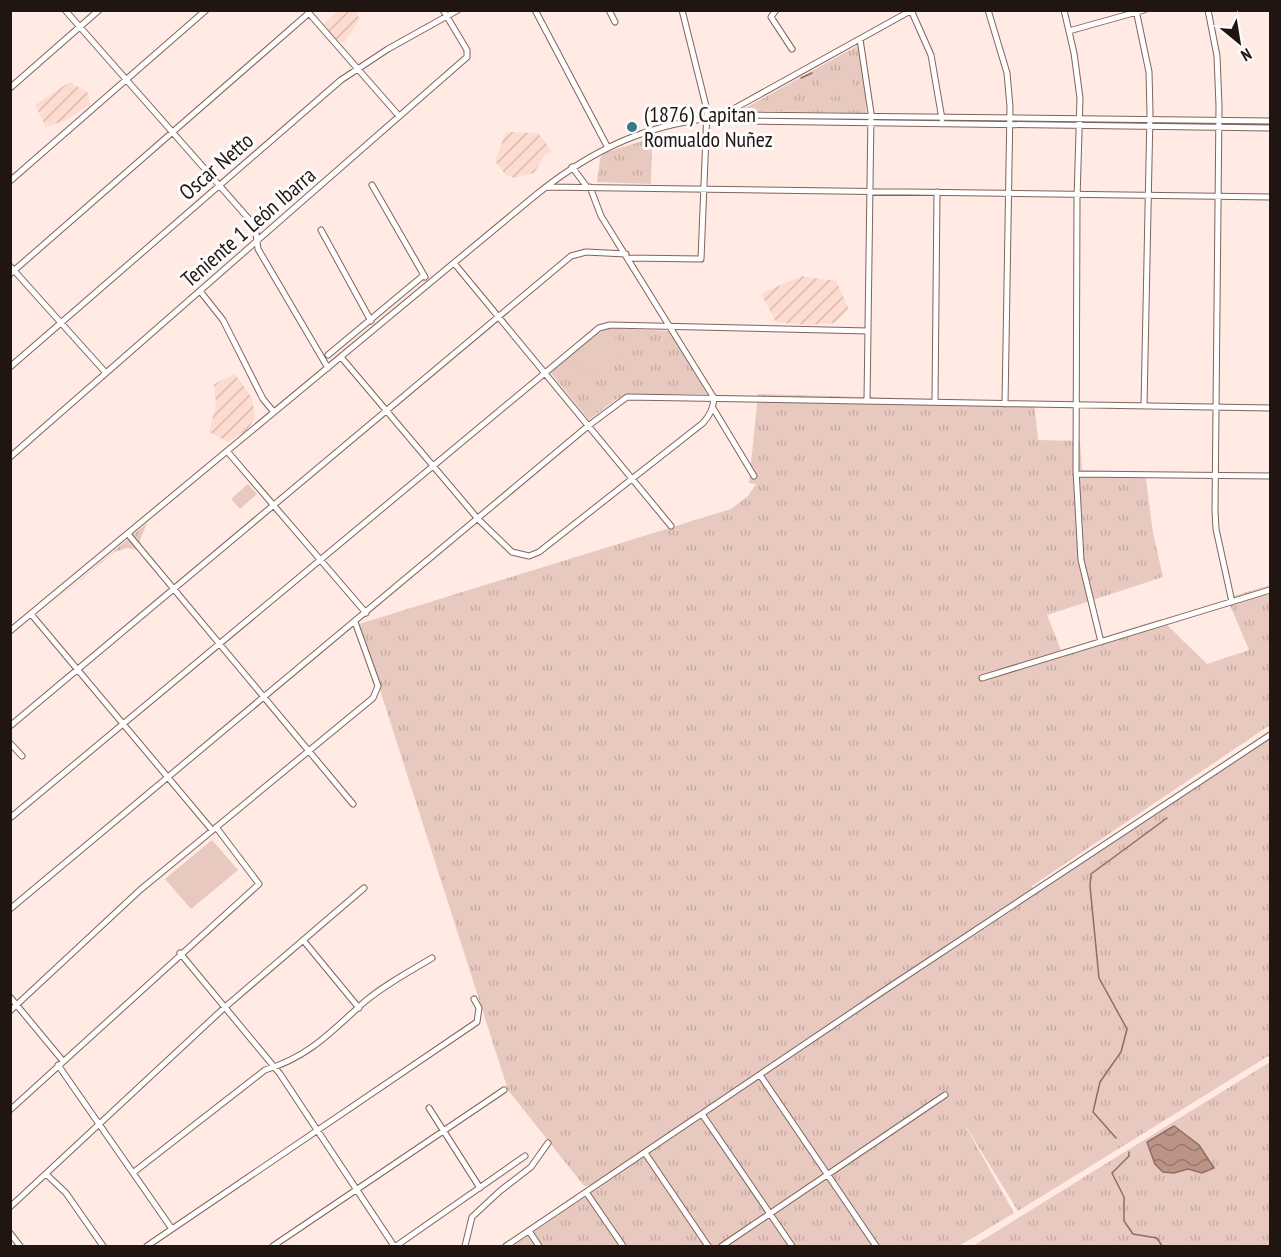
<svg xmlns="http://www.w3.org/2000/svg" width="1281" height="1257" font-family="'PT Sans Narrow',sans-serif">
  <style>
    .industrial { fill: url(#industrial-furrows) }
    .grass { fill: url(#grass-tufts) }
    .garden { fill: #e8c9bf }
    .water { fill: url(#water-waves); stroke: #8e6d63; stroke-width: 1.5 }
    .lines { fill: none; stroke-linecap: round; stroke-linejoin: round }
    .stream { stroke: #8e6d63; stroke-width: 1.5 }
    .minor-casing { stroke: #81645b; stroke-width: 7 }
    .minor { stroke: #fff; stroke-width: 5 }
    .poi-dot { fill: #37798b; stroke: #fcfcfc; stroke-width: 2 }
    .labels { text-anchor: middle; stroke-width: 6; stroke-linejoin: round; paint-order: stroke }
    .poi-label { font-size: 22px; fill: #211512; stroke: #fcfcfc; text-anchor: start }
    .street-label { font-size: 22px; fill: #211512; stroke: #fcfcfc }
  </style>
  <defs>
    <pattern id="industrial-furrows" width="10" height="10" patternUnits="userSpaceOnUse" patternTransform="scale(1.5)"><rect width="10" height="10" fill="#fddbd1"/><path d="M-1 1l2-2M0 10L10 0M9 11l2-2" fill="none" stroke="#d9bbb2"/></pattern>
    <pattern id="grass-tufts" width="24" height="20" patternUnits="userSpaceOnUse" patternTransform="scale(1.5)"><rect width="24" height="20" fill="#e8c9bf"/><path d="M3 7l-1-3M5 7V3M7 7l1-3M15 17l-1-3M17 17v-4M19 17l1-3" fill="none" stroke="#c7aca3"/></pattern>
    <pattern id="water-waves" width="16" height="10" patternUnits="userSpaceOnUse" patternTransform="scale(1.5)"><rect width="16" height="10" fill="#bd9386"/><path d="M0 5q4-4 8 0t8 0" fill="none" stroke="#99776c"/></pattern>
  </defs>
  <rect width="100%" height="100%" fill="#ffeae4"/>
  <path class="industrial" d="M338,11H355L360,19L344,43L329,35L322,25Z
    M70,82L88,93L90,104L67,120L46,127L35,105Z
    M506,132L538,133L552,151L545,155L534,173L514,178L505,174L495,161Z
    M801,276L836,281L849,309L835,323L807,325L776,322L761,294Z
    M235,374L252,398L255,418L247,430L228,442L209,432L216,405L214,384Z"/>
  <path class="grass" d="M857,46L865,84L866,113L740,111Z
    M652,138L651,184L597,182L600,159L604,153Z
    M608,328L670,331L707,394H628L615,400L589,420L550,372L595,335Z
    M758,394L1034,402L1038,440L1080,441L1082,470L1145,472L1153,533L1163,577L1047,615L1061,650L1161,619L1207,664L1249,650L1227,598L1270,585V725L1032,886L1033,891L888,990L1270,737V1055L1018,1211L962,1120L1014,1213L959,1246H502L594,1185L584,1186L508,1090L359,624L731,509L748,496L756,484L749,483Z
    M147,523L140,540L141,551L128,548L114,552L38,615Z
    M1270,1062V1246H973Z"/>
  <path class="garden" d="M850,70L855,92L824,99L819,78Z
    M610,329L625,351L585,378L570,357Z
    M248,484L257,494L240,509L231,499Z
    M212,840L238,870L191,909L165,879Z"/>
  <path class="water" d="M1174,1126L1199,1145L1214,1168L1202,1173L1188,1169L1174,1173L1163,1172L1155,1164L1147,1142Z"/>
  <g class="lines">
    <path class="stream" d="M801,78L812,73
      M1116,1138L1093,1112L1100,1082L1121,1052L1127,1029L1099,978L1090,886L1091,874L1167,818
      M1129,1152V1156L1112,1173L1124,1197V1221L1133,1234L1157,1238L1162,1246"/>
    <g class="minor-casing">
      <path id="minor" d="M65,10L255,226L258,249L328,368
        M535,10L607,146
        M609,10L615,22
        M776,10L771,17L792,49
        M911,10L931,55L942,119
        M988,10L1007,73L1010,107L1005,404
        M1064,10L1074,53L1080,98L1077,199L1076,470L1081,560L1101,642
        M1136,10L1149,72L1150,113L1144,406
        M1208,10L1217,56L1219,106L1215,510L1216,529L1232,602
        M308,12L399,116
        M1069,31L1144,10
        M860,39L871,113L867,401
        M10,88L99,10
        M719,117L912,10
        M733,118L745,121L1270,128
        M572,167L587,187
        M10,181L206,10
        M372,185L425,277
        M546,187L1270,197
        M321,230L371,321
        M628,258L701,259L707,110L682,10
        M454,263L671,526
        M10,266L106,373
        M10,274L309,13
        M200,291L223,320L263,399L273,411
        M328,355L424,275
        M341,357L478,519L512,552L529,556L539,552L703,423C710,415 713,409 714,398L601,216L590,187
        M10,367L341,80L388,49L458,10
        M935,402L937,192
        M713,408L754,476
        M227,451L366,613
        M10,457L467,57V50L443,10
        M1076,474L1270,476
        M128,534L353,804
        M31,614L212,830
        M10,631L537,194C603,141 662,119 746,115L1270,121
        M982,678L1270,590
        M10,726L571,256L586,252L626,254
        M10,743L22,756
        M10,818L599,328L610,325L868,331
        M10,909L588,426L627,397L1270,408
        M303,940L359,1008
        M180,953L280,1074L394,1246
        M10,997L63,1061
        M10,1011L140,890L373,698L378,686L355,622
        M58,1065L172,1229
        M760,1075L876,1246
        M429,1108L480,1188
        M10,1110L259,884L216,827
        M702,1114L792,1246
        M645,1153L708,1246
        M134,1172L265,1070C308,1057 330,1033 362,1004C382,986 409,972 432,958
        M46,1174L66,1193L103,1246
        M586,1192L623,1246
        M10,1207L224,1008L364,888
        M529,1231L539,1246
        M10,1233L20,1246
        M147,1246L477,1022L479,1008L474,999
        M273,1246L504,1090
        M396,1246L525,1156
        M465,1246L472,1217L500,1191L531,1167L548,1143
        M506,1246L882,992L1270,735
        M722,1246L945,1095"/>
    </g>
    <use href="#minor" class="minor"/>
  </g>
  <circle class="poi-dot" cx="632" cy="127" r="6"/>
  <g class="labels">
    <g class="poi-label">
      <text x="644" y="122">(1876) Capitan<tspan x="644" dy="25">Romualdo Nuñez</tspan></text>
    </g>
    <g class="street-label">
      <text transform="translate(216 166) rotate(-41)" y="8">Oscar Netto</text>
      <text transform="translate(248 227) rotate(-41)" y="8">Teniente 1 León Ibarra</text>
    </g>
  </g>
  <rect width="1281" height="1257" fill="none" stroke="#211512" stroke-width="24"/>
  <g transform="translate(1239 42) rotate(150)" stroke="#fcfcfc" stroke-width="4.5" paint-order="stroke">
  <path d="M0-4.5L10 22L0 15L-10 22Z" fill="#211512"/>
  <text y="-9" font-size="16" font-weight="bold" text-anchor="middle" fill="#211512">N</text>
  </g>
</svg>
